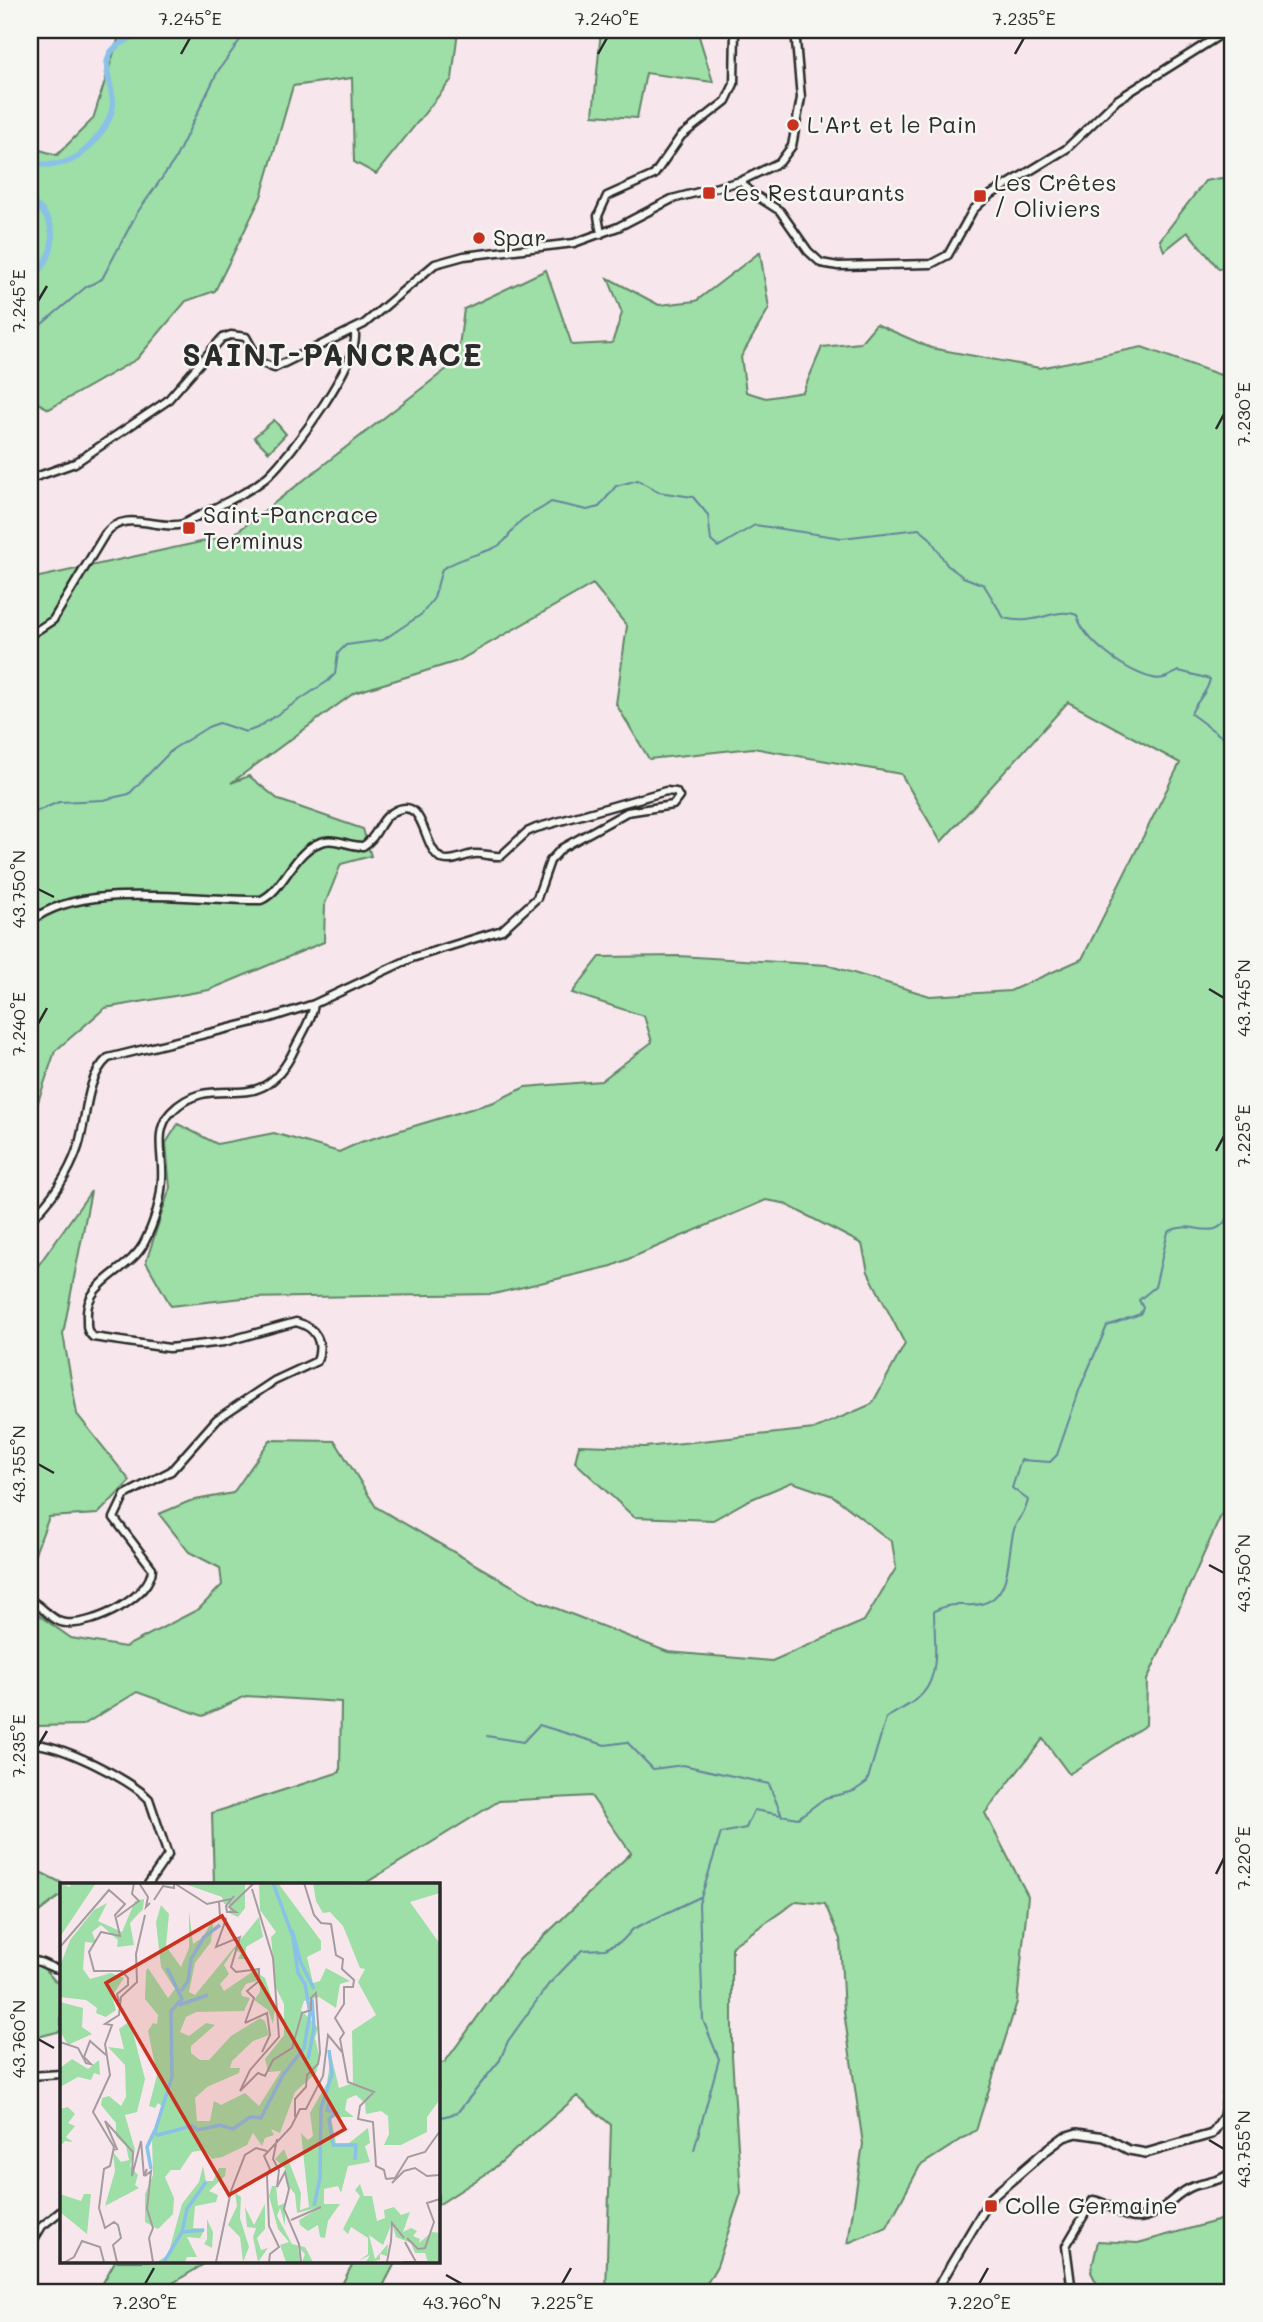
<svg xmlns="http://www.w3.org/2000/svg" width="1263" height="2322" font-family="Mali,sans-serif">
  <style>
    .green { fill: #9edea7; stroke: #648469; stroke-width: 2 }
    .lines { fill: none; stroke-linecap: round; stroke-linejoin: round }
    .stream { stroke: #63859c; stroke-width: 2 }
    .canal { stroke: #89c1e7; stroke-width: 6 }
    .tertiary-casing { stroke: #2b2b2b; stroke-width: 11 }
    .secondary-casing { stroke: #2b2b2b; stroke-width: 12 }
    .tertiary { stroke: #f6f6f2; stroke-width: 6 }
    .secondary { stroke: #f6f6f2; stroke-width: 7 }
    .ticks { fill: none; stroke: #2b2b2b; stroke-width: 2.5 }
    .poi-dot { fill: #c8321e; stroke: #f6f6f2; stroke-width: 2.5 }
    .labels { text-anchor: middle; stroke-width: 5; stroke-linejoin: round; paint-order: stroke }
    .poi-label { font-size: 23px; fill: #2b2b2b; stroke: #f6f6f2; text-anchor: start }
    .district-label { font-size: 30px; font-weight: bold; letter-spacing: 2px; fill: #2b2b2b; stroke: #f6f6f2 }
    .inset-river { fill: none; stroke: #89c1e7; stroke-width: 3.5 }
    .inset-road { fill: none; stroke: #a59c9f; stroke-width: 2 }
    .view { fill: #c8321e; fill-opacity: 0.15; stroke: #c8321e; stroke-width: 3.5 }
    .inset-edge { fill: none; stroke: #2b2b2b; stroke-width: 3.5 }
    .neatline { fill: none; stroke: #2b2b2b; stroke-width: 2.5 }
    .ticks-label { font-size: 18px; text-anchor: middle; fill: #2b2b2b }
  </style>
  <rect width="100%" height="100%" fill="#f7e7ec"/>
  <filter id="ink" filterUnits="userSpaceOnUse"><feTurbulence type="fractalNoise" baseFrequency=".0143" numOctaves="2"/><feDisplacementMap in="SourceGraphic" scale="14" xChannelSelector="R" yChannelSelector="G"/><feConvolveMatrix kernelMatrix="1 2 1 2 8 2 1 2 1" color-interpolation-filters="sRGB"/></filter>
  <g filter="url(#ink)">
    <path class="green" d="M121,30H458L452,79L376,174L354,162L352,78L293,86L261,197L215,291L186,301L137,359L49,409L30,399V147L57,155L93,119Z
      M601,30H697L713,82L646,73L637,118L593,115Z
      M1233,176V259L1219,269L1188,232L1164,251L1160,240L1205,181Z
      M760,252L769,308L741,357L746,392L766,398L803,392L822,347L860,343L876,324L931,348L1040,368L1142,347L1229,378L1233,433V1489L1147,1680L1146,1725L1069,1774L1043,1739L985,1813L1028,1896L1017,2002L976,2130L920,2166L887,2227L848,2243L863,2144L844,2012L840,1939L825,1904L797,1901L732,1946V2056L741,2193L717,2266L702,2292H606L611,2125L577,2096L492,2170L438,2205V2064L445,2062L518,1961L631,1853L591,1796L499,1801L364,1884H214L212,1813L340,1772L341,1702L246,1696L203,1716L137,1692L83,1725L36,1726L30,1729V1609L71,1638L125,1647L199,1609L222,1585L220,1568L189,1552L159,1514L190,1501L233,1493L270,1440L335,1441L376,1507L540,1602L668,1652L772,1661L864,1621L896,1568L892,1542L833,1496L792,1482L747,1501L713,1520L634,1517L575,1462L579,1445L645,1447L814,1429L872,1404L905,1344L868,1272L862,1244L783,1203L766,1200L612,1266L494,1294L243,1298L171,1306L146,1262L170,1188L166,1143L178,1124L217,1144L274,1133L339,1152L361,1142L494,1102L525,1087L601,1081L652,1042L644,1016L572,993L600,957L679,956L827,965L930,996L1010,991L1082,959L1180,763L1068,702L941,842L901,774L753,748L649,759L616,704L627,626L593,584L458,661L354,693L231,783L249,776L279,800L363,829L371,856L341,864L325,904L324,942L209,990L105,1008L55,1051L30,1126V579L233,535L457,361L464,309L546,270L572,345L612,343L622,313L608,278L659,305L696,301Z
      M274,420L286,434L269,452L254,437Z
      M91,1191L63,1334L77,1414L130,1481L98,1514L49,1517L33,1559L30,1584V1277Z
      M30,1867L64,1884L61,1895L30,1919Z
      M30,1953L56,1982L61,1980V2031L30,2039Z
      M1233,2211V2292H1101L1091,2272L1098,2241L1138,2243L1217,2221Z
      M115,2261H209L158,2292H98Z
      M354,2261H396L380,2292H338Z"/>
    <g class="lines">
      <path class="stream" d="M30,338L36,329L86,287L102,279L137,213L174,161L218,71L247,30
        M30,814L59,802L103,800L129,794L173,749L208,727L219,723L246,732L257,728L328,681L335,674L338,653L346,645L383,640L422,614L434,598L442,569C458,559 475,555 492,549C510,542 511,527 523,519C532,513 542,509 551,502L587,510L599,507L616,486L638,480L658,492L693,497L708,515L711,541L718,547L755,525L842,538L919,529L930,538L947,565L963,577L984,585L1004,618C1038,627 1052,606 1077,615C1083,641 1127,672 1153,678C1163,681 1170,675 1179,671L1210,679C1207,695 1196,700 1191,714L1233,745
        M487,1736L523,1742L539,1725L605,1745L627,1742L653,1769L683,1765L769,1784L782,1816
        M438,2118L457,2113L500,2060L508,2041L548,1985L582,1950L605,1949L622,1941L633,1929L700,1897
        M694,2150L719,2059L703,2020L699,1904L721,1833L746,1828L754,1810L798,1818L825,1798L854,1791L867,1782L886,1718C897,1711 914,1704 923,1693C941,1673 934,1636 934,1611C956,1600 965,1608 981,1604C1016,1596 1005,1547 1016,1524C1021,1515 1026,1511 1028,1500L1012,1488L1021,1460L1050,1462L1057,1455L1080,1388L1107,1326L1140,1314L1143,1308L1139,1300L1155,1287L1168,1232C1195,1216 1215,1250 1233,1208
        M60,2260L61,2259"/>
      <path class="canal" d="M30,163C63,169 81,160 100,134C106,126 112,115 113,104C113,86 101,68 111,52C117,42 134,39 142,30
        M30,201C62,222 57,256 30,280"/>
      <g class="tertiary-casing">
        <path id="tertiary" d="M741,181L749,191L780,211L808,251L821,263L838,266L931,264L948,255L973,210L987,197L1066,149L1117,100L1228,30
          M601,234L598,216L607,196L654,175L681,136L726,101L734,84L735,30
          M30,479L75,463L167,401L222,338L231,335L246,337L260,362L274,368L364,324L435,264L464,256L574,243L618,227L672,199L741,181L780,162L792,146L801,98L795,30
          M30,635L53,620L105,534C125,508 157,531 183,524C210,509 245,496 268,476C290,456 365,356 354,330
          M30,922C80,879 200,902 261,900C285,890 294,847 325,841C337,838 350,847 363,846C378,838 379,818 395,811C426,795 422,849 442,859C452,863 464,855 474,854C483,853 492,857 501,856L527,832L536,828L666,791L676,792L679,797L673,805L627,812L562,848L550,861L537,898L502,930L412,958L314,1004L270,1018L108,1058C85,1078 87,1120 78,1147C69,1174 51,1201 30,1220
          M30,1600C42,1606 53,1622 66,1623C93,1626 152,1597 152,1568L114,1518L125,1495L171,1471L217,1419L274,1381L317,1361C324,1342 316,1327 296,1322L224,1342L169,1348L93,1337C86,1331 87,1326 87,1318C84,1281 128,1272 143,1245C154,1224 161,1202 162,1179C164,1156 153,1131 171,1112C216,1066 259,1126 295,1048C302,1034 312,1019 314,1004
          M30,1744C57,1742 130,1779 149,1799L168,1855L148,1884
          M30,1961C41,1959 49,1969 61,1969
          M30,2076L61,2074
          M30,2246L42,2226L61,2211
          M1072,2292L1066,2246L1093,2200C1110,2202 1121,2219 1138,2218C1162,2217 1173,2193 1194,2186C1208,2181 1222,2182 1233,2170"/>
      </g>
      <g class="secondary-casing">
        <path id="secondary" d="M935,2292L991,2198L1044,2152L1064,2137L1077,2133L1104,2137L1129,2150L1146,2153L1212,2134L1224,2116L1233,2062"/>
      </g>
      <use href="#tertiary" class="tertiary"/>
      <use href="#secondary" class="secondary"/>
    </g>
  </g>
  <path class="ticks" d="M181,54L190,38M598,54L607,38M1015,54L1024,38M38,301L47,286M1216,429L1224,414M38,889L54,897M1209,989L1224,998M38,1024L47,1008M1216,1151L1224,1136M38,1464L54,1473M1209,1565L1224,1573M38,1746L47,1731M1216,1874L1224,1858M38,2039L54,2048M1209,2140L1224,2149M446,2275L462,2284M145,2284L154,2268M562,2284L571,2268M979,2284L988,2268"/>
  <g class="poi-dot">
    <circle cx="793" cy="125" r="7"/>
    <rect x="702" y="186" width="14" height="14" rx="3.5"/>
    <rect x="973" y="189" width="14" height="14" rx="3.5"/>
    <circle cx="479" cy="238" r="7"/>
    <rect x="182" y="521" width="14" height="14" rx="3.5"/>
    <rect x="984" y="2199" width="14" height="14" rx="3.5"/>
  </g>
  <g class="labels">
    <g class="poi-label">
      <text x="807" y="133">L'Art et le Pain</text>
      <text x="994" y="191">Les Crêtes<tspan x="994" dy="26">/ Oliviers</tspan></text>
      <text x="723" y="201">Les Restaurants</text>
      <text x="493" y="246">Spar</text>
      <text x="203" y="523">Saint-Pancrace<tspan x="203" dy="26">Terminus</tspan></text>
      <text x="1005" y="2214">Colle Germaine</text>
    </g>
    <g class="district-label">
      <text x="333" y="366">SAINT-PANCRACE</text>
    </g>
  </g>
  <g transform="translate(60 1883)">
    <rect width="380" height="380" fill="#f7e7ec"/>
    <path d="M0,0L10,4L11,0H36L0,54ZM122,0H185V25L178,34L169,30L171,22L164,21L162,14ZM199,0H218L261,58V67L247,74L253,100L260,98L266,85L290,98L280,101L276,125L259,114L244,118L241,127L258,145L255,155L260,176L256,190L235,209L220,250L211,246L214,252L205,255L202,263L193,250L187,262L162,274L152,276L144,267L132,269L120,287H111L105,294L114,315L113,331L98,346L85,339V311L93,292L92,255L103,224L98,220L95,225L89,223L97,192L88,148L93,140L97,141L98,132L85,116L86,88L88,85L108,115L115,106L101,84L96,39L101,22L109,31L106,63L121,84L129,65V28L133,61L143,54L154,34L151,59L135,80L129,109L135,112L199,34L203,54L186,64L185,76H178L181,70L174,67L164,82L169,91L160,101L164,108L198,85L199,97L186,101L181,109L182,113L190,115L184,128L136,129L126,134L120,149L129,153L146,140L155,142L131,163V170L140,177H149L171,153L200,135L205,138L209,152L193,158L172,178L170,185H180L179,190L147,204L135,215L137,238H150L154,218L161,222L185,210L199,223L221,188L208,189L205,176L224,152V121L216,105L211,54L216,49L200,27ZM253,0H380V10L350,19L380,61L378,219L367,234V249L341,262H324L329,251L328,233L321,228L306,231L305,220L296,212L287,216L285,227L294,234H271L276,261L289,260L308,245L310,260L305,263L310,279L288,283L281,310L278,303L264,306V321H280L268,338L265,355L260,354L258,342L248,348L240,342L239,337L261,324L237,330L235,311L226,300L225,285L215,276L224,266L241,310L240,327L249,324L241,250L248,257L253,253L250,230L267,200L271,172L279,205L293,200L292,148L316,132L298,99L305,86L300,85L283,43L270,29L263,30L256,18ZM84,16L83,26L70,40L74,62L57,64L58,57L41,42L32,49L36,60L25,59L23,86L30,96L51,90L64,95L52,113L56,127L46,134L36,130L37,125L26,117L0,114V83L10,57L34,27L47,20L38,38L62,49L75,18ZM199,91L205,95L215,125L213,141L208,127L194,117L200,109ZM0,119L23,125L22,144L32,151L8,162L0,148ZM70,138L85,196L77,229L65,232L75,267L70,283L78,292L75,302L79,305L45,323L55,288L53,269L61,279L69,277L66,263L56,253V240L41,222L42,215L49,213L61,223L66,214L65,182L48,164L64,166L59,146ZM12,176L28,186L39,177L40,192L34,190L31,197L18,194L0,204V185ZM8,224L15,231L8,240L15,243L6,254L13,259L5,258L0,263V226ZM143,283L146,298H153L159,285H166L165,293L149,308L158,312L156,319L135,323L133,345L145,346L140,355L147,356V336L153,349L152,365L144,361L147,356L127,354L137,374H127L125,379H97L108,372L122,321L139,299ZM300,301L304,313H312L317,338L325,335L324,327L334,324L341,332L350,329L343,349L351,345L357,348L353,353L360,356L359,360L372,349L380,350V379H368L365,370H355L351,360L336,354L332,340L323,362L309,352L315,376L328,361L327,373L320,371V377L306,379L310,372L299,378L308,371V355L291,344L288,351L283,346L300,313L295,307ZM212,303H216L218,323L225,320V343L220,325L217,333L232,361L245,364L253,379H242L245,371L238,364L240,379H226L220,362L229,359L218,346L209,313ZM175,310L181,314L180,335L189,364L183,379L180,354L168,342L177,323ZM0,311L21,318L24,311H31L27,351L0,329ZM205,321V346L197,355L201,367L208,365L198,379L193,354L196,345L187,344L185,324L194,342Z" fill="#9edea7"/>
    <path class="inset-river" d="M232,47L241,80L254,106M121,108L128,98L131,76L144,54L160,42M119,122L148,112M248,176L254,145L252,116M269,220L267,227L276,230L269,236L273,262H296L295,277M95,248L112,194L111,128L122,116L107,85M91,286L87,264L94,249L98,252L132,243L138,247L160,242L173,246L190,234L201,235L223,192L244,165L250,130L245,101L238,90L233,54L213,0M254,323L260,295L261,225L272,191L269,167M122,349L144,347M104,379L122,349L127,326L146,299"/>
    <path class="inset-road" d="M79,0L88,14L86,24L90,20M114,0L147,21L171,16M244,0L254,32L261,40L271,41L276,72L283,76L282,86L294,97L293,104H284V121L275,135L284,150L280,156L288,199L314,209L300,223L298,236L313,239L316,283L324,287L326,296M192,6L213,75L219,154L190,187L180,208L198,190L205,193L213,177L232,165L242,130L251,127V115L256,110L260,170L258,181L247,192L246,204L235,216V234M174,13L166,23L167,29H176L169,24L194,0M94,17L103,3L114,5V1M159,19L160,33L166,36L156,64L180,54L171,84L176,89L199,86V98L187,108L194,115L185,140M57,34L79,18L72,11L74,0M58,44L60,53L41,49L29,69L34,88H62L68,95V102L57,111L59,118M0,64L49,7L65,21L55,32L58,44M185,140L207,130L210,152L202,169M0,159L18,165L26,180L31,181L24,174L30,158L46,172M217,256L213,276L219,287L217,304L225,289L229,306L224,326L239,361L241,379M53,267L57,266L45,238L73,269L72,293L81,258L84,293L87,286M85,293L91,288L87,326L93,345L89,355L93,379M326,296L335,295L348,274L365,269L380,248M332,300L344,288L355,285L367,293L380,292M231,337L261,324M347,355L358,366L365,365L374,339L367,320L380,316M331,358L332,340L344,355M345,359L356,379M5,379L14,374L22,358L40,364L44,379M57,379L53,362L61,355L58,342L54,339L45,345L39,325L44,286L50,283L54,264L33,229L50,192L45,161L52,142L45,141L59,132L61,114L77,99L76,71L85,32M156,379L171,308L185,272L196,265L207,268M209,379L210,371L219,364L209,343L207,293L210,286L204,273L231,244L240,226H246L263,193L268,152L282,169M327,379L331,358M343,379H369"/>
    <path class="view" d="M162,33L285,246L169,312L46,100Z"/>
    <rect width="380" height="380" class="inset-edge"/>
  </g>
  <rect width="1263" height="2322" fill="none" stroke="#f6f6f2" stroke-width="77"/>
  <rect x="38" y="38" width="1186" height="2246" class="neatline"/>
  <g class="ticks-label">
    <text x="190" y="25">7.245°E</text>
    <text x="607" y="25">7.240°E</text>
    <text x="1024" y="25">7.235°E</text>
    <text transform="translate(19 301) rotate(-90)" y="6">7.245°E</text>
    <text transform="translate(1244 414) rotate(-90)" y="6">7.230°E</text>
    <text transform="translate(19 889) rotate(-90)" y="6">43.750°N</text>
    <text transform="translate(1244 998) rotate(-90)" y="6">43.745°N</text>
    <text transform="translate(19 1024) rotate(-90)" y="6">7.240°E</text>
    <text transform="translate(1244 1136) rotate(-90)" y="6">7.225°E</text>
    <text transform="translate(19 1464) rotate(-90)" y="6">43.755°N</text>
    <text transform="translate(1244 1573) rotate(-90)" y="6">43.750°N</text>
    <text transform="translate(19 1746) rotate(-90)" y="6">7.235°E</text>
    <text transform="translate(1244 1858) rotate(-90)" y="6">7.220°E</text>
    <text transform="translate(19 2039) rotate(-90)" y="6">43.760°N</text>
    <text transform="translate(1244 2149) rotate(-90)" y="6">43.755°N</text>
    <text x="145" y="2309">7.230°E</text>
    <text x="462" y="2309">43.760°N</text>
    <text x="562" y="2309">7.225°E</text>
    <text x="979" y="2309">7.220°E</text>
  </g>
</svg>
